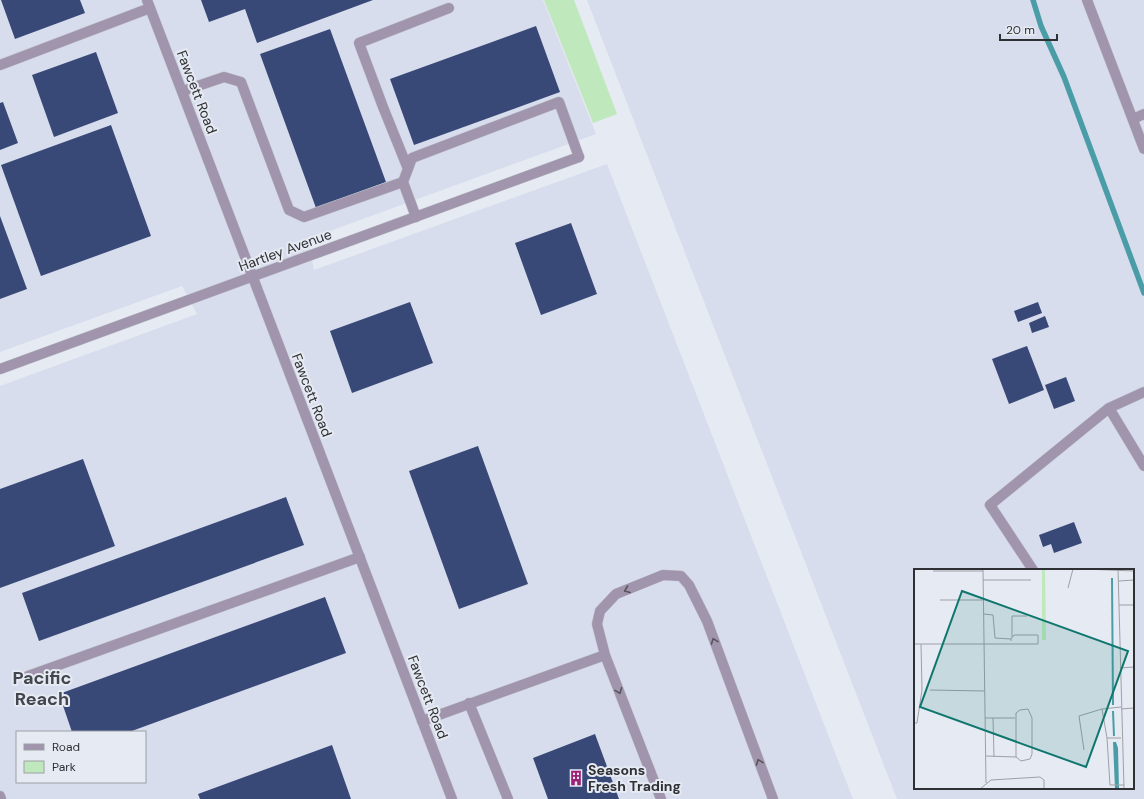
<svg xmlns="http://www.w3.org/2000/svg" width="1144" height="799" font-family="'DM Sans',sans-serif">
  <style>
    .built { fill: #d7ddec; fill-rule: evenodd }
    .green { fill: #bfe9bc }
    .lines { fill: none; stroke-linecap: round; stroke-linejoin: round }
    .stream { stroke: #4a9da7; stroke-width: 5.5 }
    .building { fill: #384978 }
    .service-casing { stroke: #c1c5cd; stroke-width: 11 }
    .minor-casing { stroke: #c1c5cd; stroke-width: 11 }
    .service { stroke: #a095ac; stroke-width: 10 }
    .minor { stroke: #a095ac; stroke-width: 10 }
    .oneway { stroke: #57535d }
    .labels { text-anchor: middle; stroke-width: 4; stroke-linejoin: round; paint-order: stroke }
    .street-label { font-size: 14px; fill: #2f3033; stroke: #e6eaf3 }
    .poi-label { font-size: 14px; font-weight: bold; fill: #2f3033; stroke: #e6eaf3; text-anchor: start }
    .district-label { font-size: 18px; font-weight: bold; fill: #43464d; stroke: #e6eaf3 }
    .inset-river { fill: none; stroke: #4a9da7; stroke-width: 2 }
    .inset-road { fill: none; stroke: #9da0a6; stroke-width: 1 }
    .view { fill: #0f766e; fill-opacity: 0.15; stroke: #0f766e; stroke-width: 2 }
    .inset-edge { fill: none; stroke: #2f3033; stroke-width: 2 }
  </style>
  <rect width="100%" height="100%" fill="#e6eaf3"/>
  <path class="built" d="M0,0H543L596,134L308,239L314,270L607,164L853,799H0V386L197,314L182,286L0,352ZM17,732H145V782H17Z
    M587,0H1144V799H897ZM915,570H1133V788H915Z"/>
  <path class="green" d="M544,0H574L617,114L593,123Z"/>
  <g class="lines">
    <path class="stream" d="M1033,0L1041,26L1064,77L1144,293"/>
  </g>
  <path class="building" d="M1,0H80L85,13L15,39Z
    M201,0H373L257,43L245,9L209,22Z
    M536,26L560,92L414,145L390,79Z
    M330,29L386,182L316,208L260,54Z
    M96,52L118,113L54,137L32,75Z
    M3,102L18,143L0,150V103Z
    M111,125L151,236L41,276L1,165Z
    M0,216L27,289L0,299Z
    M571,223L597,294L541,315L515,243Z
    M410,302L433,363L352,393L330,331Z
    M1038,302L1042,313L1018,322L1014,311Z
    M1045,316L1049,327L1032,333L1029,323Z
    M1027,346L1044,390L1009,404L992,359Z
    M1066,377L1075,401L1054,409L1045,385Z
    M478,446L528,584L459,609L409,471Z
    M83,459L115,546L0,588V489Z
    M286,497L304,545L39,641L22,593Z
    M1074,522L1082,543L1054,553L1051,544L1043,547L1039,535Z
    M325,597L346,653L129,732H72L59,694Z
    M595,734L619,799H548L533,758Z
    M332,745L351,799H200L198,794Z"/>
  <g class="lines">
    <g class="service-casing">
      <path id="service" d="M0,65L150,8
        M183,91L224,77L241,82L289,210L304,217L403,182L416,217
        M1133,119L1144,114
        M408,169L383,107L359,43L449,8
        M403,182L412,158L559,102L579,157
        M1109,408L1144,466
        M1033,570L990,505L1109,408L1144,392
        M28,676L360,557
        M469,703L508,799
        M422,721L605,655
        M0,796L1,799
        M661,799L605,655L597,624L600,611L616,594L663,575L681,576L689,585L707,621L773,799"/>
    </g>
    <g class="minor-casing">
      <path id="minor" d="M147,0L452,799
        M1087,0L1144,149
        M0,369L579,157"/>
    </g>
    <use href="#service" class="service"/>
    <use href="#minor" class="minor"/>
  </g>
  <defs><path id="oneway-chevron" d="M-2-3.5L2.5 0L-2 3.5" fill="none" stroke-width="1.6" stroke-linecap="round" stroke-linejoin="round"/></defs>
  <g class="oneway">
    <use href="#oneway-chevron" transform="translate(627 590) rotate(159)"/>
    <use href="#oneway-chevron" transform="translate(714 641) rotate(-110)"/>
    <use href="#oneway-chevron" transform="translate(619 691) rotate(69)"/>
    <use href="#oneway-chevron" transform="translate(759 762) rotate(-110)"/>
  </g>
  <defs>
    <g id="building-bare" transform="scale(1.2)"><path d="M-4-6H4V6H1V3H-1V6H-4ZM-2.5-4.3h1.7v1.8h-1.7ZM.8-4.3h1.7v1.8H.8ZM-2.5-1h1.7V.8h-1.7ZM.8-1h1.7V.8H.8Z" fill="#9c2077" stroke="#e6eaf3" stroke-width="2.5" paint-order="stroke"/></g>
  </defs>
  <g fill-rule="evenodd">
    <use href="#building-bare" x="576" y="778"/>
  </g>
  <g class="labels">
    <g class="street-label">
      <text transform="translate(197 92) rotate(69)" y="5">Fawcett Road</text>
      <text transform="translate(285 250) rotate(-20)" y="5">Hartley Avenue</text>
      <text transform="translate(312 395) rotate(69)" y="5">Fawcett Road</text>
      <text transform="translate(428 697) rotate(69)" y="5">Fawcett Road</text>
    </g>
    <g class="poi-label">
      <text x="588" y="775">Seasons<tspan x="588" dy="16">Fresh Trading</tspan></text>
    </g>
    <g class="district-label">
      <text x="42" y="684">Pacific<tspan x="42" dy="21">Reach</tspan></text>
    </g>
  </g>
  <g transform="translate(914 569)">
    <rect width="220" height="220" fill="#e6eaf3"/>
    <path d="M128,0H131L132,71H128Z" fill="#bfe9bc"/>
    <path d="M199,173H202L204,179L205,220H201Z" fill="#4a9da7"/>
    <path class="inset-river" d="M198,9L199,136M199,142L200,167"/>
    <path class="inset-road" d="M69,0L72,214M169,0L220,2M204,0L210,219M19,2H69M69,11H117M205,12L220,11M154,19L159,0M26,31H69M205,36H220M70,45L79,46L81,69L97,70V72M98,68V47H113M0,75H124V66H100L97,70M206,99L220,98M16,121L71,122M114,140L118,149V185L116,190L107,192L102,188V144L106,141ZM188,140L193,169M207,140L220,139M71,149H101M79,149L80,188M0,154H3L8,121L7,75M207,169H193L196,216H210M170,181L165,147L188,140L207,138M72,187L102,188M66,220L77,211L126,208L130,211V220"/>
    <path class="view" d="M48,22L214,82L172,198L6,138Z"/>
    <rect width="220" height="220" class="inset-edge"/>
  </g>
  <rect x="16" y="731" width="130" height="52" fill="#e6eaf3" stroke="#9da0a6"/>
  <rect x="24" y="744" width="20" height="6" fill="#a095ac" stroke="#9da0a6"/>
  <text x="52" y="751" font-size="12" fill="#2f3033">Road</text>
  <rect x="24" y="761" width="20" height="12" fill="#bfe9bc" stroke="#9da0a6"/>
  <text x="52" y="771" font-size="12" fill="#2f3033">Park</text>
  <path d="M1000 34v6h57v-6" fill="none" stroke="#2f3033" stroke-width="2"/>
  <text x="1006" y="34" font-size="12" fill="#2f3033" stroke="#e6eaf3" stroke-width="3" paint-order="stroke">20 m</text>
</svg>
